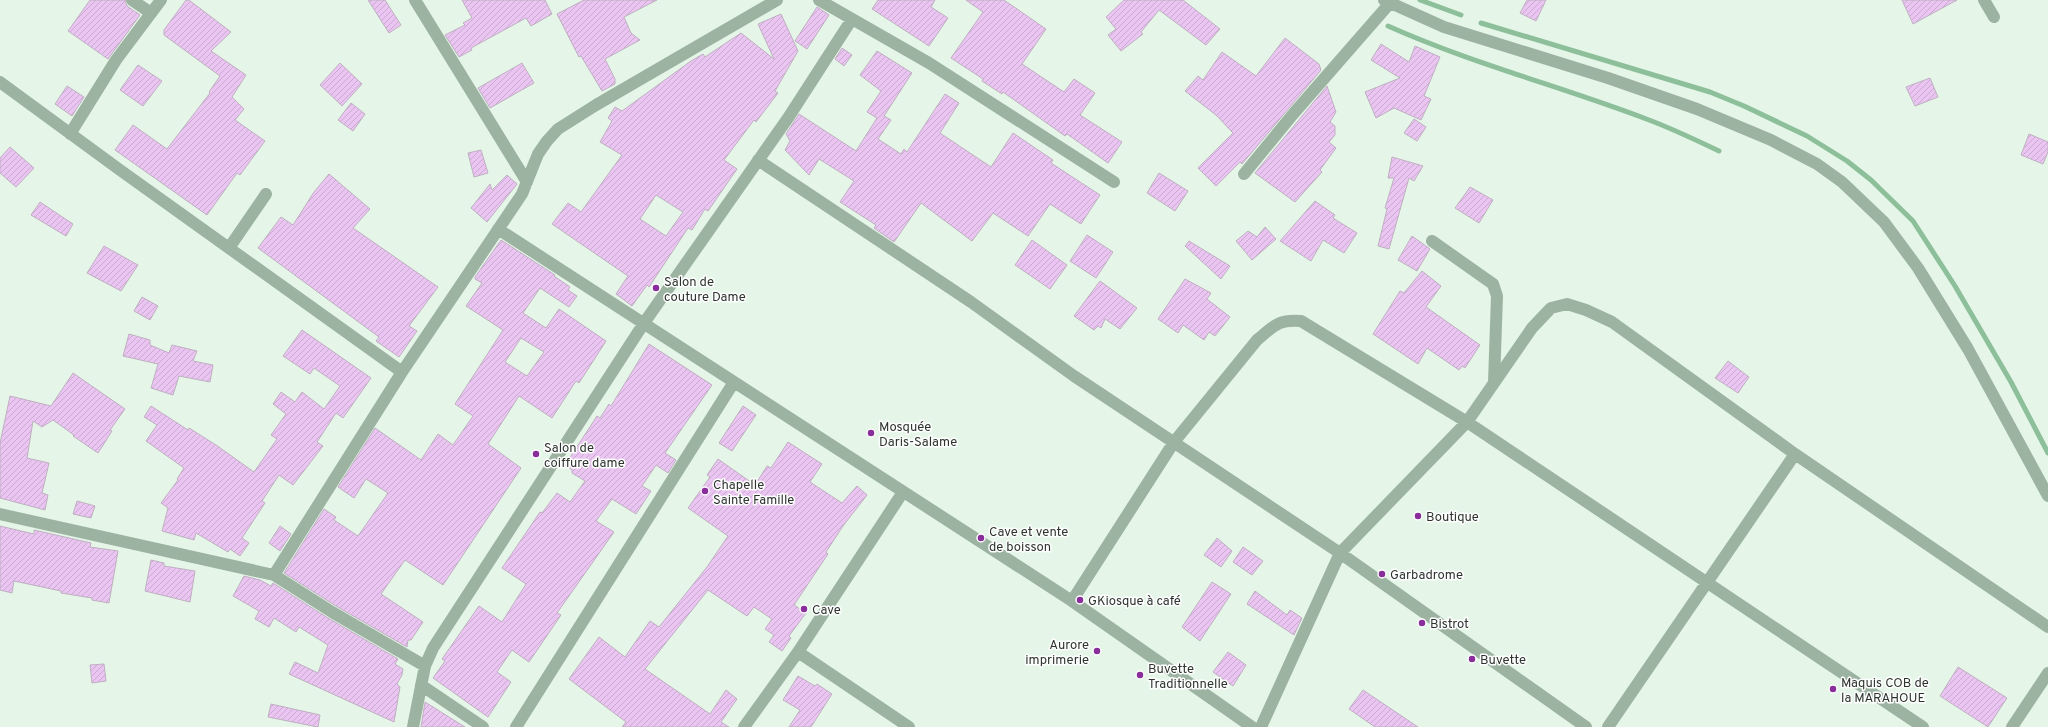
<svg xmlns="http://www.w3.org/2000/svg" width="2048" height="727" font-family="Overpass,sans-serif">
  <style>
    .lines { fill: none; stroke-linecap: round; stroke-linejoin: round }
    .stream { stroke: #8cbf9a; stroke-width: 5 }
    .building { fill: url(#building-hatch); stroke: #beb0c0; fill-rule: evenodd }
    .minor { stroke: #9db3a2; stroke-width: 12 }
    .poi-dot { fill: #882d99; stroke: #fefefe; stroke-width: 1.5 }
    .labels { text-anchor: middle; stroke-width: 3; stroke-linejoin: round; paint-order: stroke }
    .poi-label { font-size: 13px; fill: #2d342f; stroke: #fefefe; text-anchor: start }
  </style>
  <defs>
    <pattern id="building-hatch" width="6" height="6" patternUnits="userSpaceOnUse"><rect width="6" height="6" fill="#ebc5f2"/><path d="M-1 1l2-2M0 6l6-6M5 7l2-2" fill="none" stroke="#caaad0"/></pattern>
  </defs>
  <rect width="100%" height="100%" fill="#e5f6e9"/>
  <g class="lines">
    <path class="stream" d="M1420,0L1461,15
      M1481,23L1710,92L1744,106L1807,136L1847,161L1871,180L1913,221L1955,286L2011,382L2048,453
      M1388,26C1473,64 1563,87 1649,120C1673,129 1696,140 1719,151"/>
  </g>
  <path class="building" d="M90,0H125L127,6L140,15L108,59L68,31Z
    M186,0H189L231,32L211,51L246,75L232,97L244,109L235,120L265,141L240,175L237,173L207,215L115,150L133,125L167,149L210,93L209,92L220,76L164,35V30Z
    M368,0H385L401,25L389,33Z
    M462,0H545L552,14L531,26L526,18L471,48L472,50L459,57L445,35L465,25L463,23L472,18Z
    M584,0H657L624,17L631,33L640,40L605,59L615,79V84L602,91L581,56L579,57L557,14Z
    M878,0H935L931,7L948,18L929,46L872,9Z
    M966,0H1004L1046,29L1022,64L1064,92L1074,79L1095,93L1080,115L1122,142L1108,163L1067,134L1065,136L1003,92L1002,94L982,81L983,79L951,58L983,12Z
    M1124,0H1183L1220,29L1206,45L1159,10L1141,32L1143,34L1121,51L1108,35L1116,29L1106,17Z
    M1527,0H1546L1536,21L1520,13Z
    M1902,0H1957L1913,24Z
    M817,7L829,15L807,49L795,41Z
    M781,14L798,51L775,91L778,93L756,122L754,120L724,160L737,169L708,211L705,209L692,230L688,228L649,287L647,285L632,306L616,294L628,276L552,224L568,203L581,212L622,155L600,142L612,121L608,118L615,107L622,111L691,61L703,54L705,57L741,33L774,59L758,24ZM656,195L683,212L666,236L640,219Z
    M1285,38L1319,64L1321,70L1242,164L1240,162L1216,186L1198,168L1233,133L1216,115L1185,91L1198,76L1203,80L1222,52L1256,76Z
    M1381,44L1409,62L1415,46L1440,57L1424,96L1431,99L1421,120L1394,108L1376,118L1365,92L1400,78L1371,60Z
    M842,48L852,55L844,66L835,59Z
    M877,51L912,73L884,116L891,120L878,139L901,154L904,149L907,152L945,94L959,103L940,133L991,167L1013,133L1053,160L1051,163L1100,195L1081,224L1050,204L1028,236L993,213L972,241L921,203L894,242L874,228L876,225L840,202L854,181L819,159L809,175L785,150L790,141L786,134L799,114L856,151L877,118L867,112L881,91L860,75Z
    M340,63L362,84L342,106L320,85Z
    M522,63L534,83L490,108L478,88Z
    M138,65L162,81L143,106L120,90Z
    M1930,78L1938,97L1915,106L1906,87Z
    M67,86L84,97L72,116L55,104Z
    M1327,86L1336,112L1330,122L1335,126V135L1329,142L1336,148L1320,170L1322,172L1295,202L1255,173Z
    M351,103L365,114L353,131L338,120Z
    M1414,119L1426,127L1417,141L1404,133Z
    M2029,134L2048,142V152L2043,164L2021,155Z
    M10,147L34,168L16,187L0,173V158Z
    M481,150L488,173L474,177L468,153Z
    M1392,157L1423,166L1414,181L1409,178L1389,249L1378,246L1387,209L1385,208L1394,178H1388Z
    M1159,173L1188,191L1175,211L1147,193Z
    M329,174L370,209L353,228L438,287L409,326L417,331L399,357L376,341L379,337L258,248L281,217L293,225L314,192Z
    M507,175L517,184L487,222L471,208L490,184L492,190Z
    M1470,187L1493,200L1479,223L1455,208Z
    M1315,201L1335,215L1333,218L1357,233L1344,253L1323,240L1311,261L1280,241Z
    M40,202L73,224L66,236L31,215Z
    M1265,227L1276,239L1252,260L1236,241L1248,231L1257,237Z
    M1087,235L1113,252L1096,278L1070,261Z
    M1412,236L1430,249L1417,271L1398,260Z
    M501,240L555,275L554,276L570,287L568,290L577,296L569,307L540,288L523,313L546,328L559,309L606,341L579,383L576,381L552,418L519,396L488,444L521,468L443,585L405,560L381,594L423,622L411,640H408L407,647L336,606L284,573L324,509L336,517L334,520L358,536L388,493L366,479L354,498L338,487L375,428L421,460L438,434L453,445L473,416L455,404L503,330L466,306L482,283L475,279V277ZM521,338L544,352L527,376L505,362Z
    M1032,240L1067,265L1050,289L1015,265Z
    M1189,241L1230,266L1221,279L1185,246Z
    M104,246L138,265L121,291L87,273Z
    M1422,271L1441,286L1426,307L1480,345L1465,368L1462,366L1459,370L1427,348L1418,364L1373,334L1400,291L1404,293Z
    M1185,279L1211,293L1207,299L1230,317L1215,336L1209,332L1204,340L1183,325L1178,333L1158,319Z
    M1100,281L1137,308L1120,329L1105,319L1101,328L1098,326L1094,330L1074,316Z
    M142,297L158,306L150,320L134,311Z
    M302,330L371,378L343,418L336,413L317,442L323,446L293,485L279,475L262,501L265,503L242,538L249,543L240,556L230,549L228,552L196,533L194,540L162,531L168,508L161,503L178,480L177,479L184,468L146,441L157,425L144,417L151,406L188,430L189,428L216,445L254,472L277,439L271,435L286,414L273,404L281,392L295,402L302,392L324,409L340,386L314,368L310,374L283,356Z
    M129,334L150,340V345L169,353L172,345L197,351L193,361L213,365L210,382L179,376L173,395L151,388L158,364L123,356Z
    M649,344L712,385L665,453L676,460L668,473L656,465L642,486L651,491L636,514L612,499L596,521L614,532L557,613L561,615L529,662L512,650L497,672L511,682L488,717L433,678L445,661L442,659L479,606L502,622L526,584L502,568L540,512L542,513L557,493L570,502L585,481L572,473V470L565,465L597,416L600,418L609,404L611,406Z
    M1728,361L1749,377L1738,393L1715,378Z
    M73,373L125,409L110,430L112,431L98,453L73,436L74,435L53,420L42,427L33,421L27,458L49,463L42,493L48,495L45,510L0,498V443L10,396L51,406Z
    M743,406L756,415L732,451L719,443Z
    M788,442L822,464L810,482L842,503L857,486L867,495L843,526L826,552L828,554L794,605L806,613L789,636L791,638L782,651L769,642L774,635L765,629L772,619L754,607L747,616L708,590L645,669L710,714L726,690L737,699L721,722L729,727H622L626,722L569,679L599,637L625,657L650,621L659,627L707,567L728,536L688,508L710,477L707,475L718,459L755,485L767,466L771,468Z
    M77,501L95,506L91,518L73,514Z
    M0,526L34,534V530L91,543L90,547L118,551L109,603L92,600V598L61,593V591L14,581L12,593L0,590Z
    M280,526L291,534L280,551L269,543Z
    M1217,538L1232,551L1221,567L1204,555Z
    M1243,547L1263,561L1252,575L1233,562Z
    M151,560L164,563V566L195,571L190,602L145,591Z
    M244,576L260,580L271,586L273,583L328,618L398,659L395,664L403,669L402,675L397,684L400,687L394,722L289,674L295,662L318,673L328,645L299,627L296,632L274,618L269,627L255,619L259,611L233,596Z
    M1212,582L1231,594L1200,641L1182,627Z
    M1255,591L1287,615L1290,610L1302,618L1294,635L1247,604Z
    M1228,652L1246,665L1233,686L1213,672Z
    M104,664L106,681L92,683L90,665Z
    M1958,667L2007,698L1988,727L1940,696Z
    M798,676L815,686L817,684L832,694L811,727H789L800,710L783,700Z
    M1363,690L1418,727H1375L1349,709Z
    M425,702L465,727H421Z
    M271,704L320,715L318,727L268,717Z"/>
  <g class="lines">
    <path class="minor" d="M132,0L151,13
      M415,0L527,182
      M819,0L929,63L1114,182
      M1384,0L1444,27L1608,78L1697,109L1771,140L1817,164L1842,182L1884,222L1918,268L1968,349L2048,496
      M1984,0L1994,17
      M0,82L120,170L402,372
      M70,134L116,60L161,0
      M758,160L971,302L1074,376L1340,553L1586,727
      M1244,174L1294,113L1390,3
      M498,229L1072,601L1252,727
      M1432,241L1493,284L1497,296L1494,382
      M229,248L266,194
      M0,514L274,575L332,612L425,666
      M274,575L402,372L522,194L538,154L547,141L558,129L596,105L777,0
      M1072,601L1174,442L1257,340C1274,326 1278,319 1301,321L1467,422L1923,727
      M798,652L909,727
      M421,685L483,727
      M413,727L425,666L433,648L644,323L788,118L852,19
      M516,727L734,382
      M744,727L798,652L903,492
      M1261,727L1340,553L1467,422L1532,328L1551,308L1567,304L1586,310L1612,322L1795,454L2048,627
      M1608,727L1795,454
      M2012,727L2048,673"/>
  </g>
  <g class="poi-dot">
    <circle cx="656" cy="288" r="4"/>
    <circle cx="871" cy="433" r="4"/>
    <circle cx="536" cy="454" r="4"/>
    <circle cx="705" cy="491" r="4"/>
    <circle cx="1418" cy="516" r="4"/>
    <circle cx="981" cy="538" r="4"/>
    <circle cx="1382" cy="574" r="4"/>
    <circle cx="1080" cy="600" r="4"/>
    <circle cx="804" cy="609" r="4"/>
    <circle cx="1422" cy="623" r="4"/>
    <circle cx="1097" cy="651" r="4"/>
    <circle cx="1472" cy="659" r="4"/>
    <circle cx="1140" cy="675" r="4"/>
    <circle cx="1833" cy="689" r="4"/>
  </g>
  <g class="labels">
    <g class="poi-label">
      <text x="664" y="286">Salon de<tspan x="664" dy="15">couture Dame</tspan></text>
      <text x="879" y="431">Mosquée<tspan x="879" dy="15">Daris-Salame</tspan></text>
      <text x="544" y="452">Salon de<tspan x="544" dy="15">coiffure dame</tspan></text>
      <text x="713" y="489">Chapelle<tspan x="713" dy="15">Sainte Famille</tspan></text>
      <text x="1426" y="521">Boutique</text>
      <text x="989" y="536">Cave et vente<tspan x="989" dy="15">de boisson</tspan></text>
      <text x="1390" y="579">Garbadrome</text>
      <text x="1088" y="605">GKiosque à café</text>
      <text x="812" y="614">Cave</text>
      <text x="1430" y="628">Bistrot</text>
      <text x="1089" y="649" text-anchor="end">Aurore<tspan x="1089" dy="15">imprimerie</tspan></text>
      <text x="1480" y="664">Buvette</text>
      <text x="1148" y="673">Buvette<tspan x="1148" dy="15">Traditionnelle</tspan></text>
      <text x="1841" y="687">Maquis COB de<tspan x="1841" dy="15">la MARAHOUE</tspan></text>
    </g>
  </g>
</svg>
